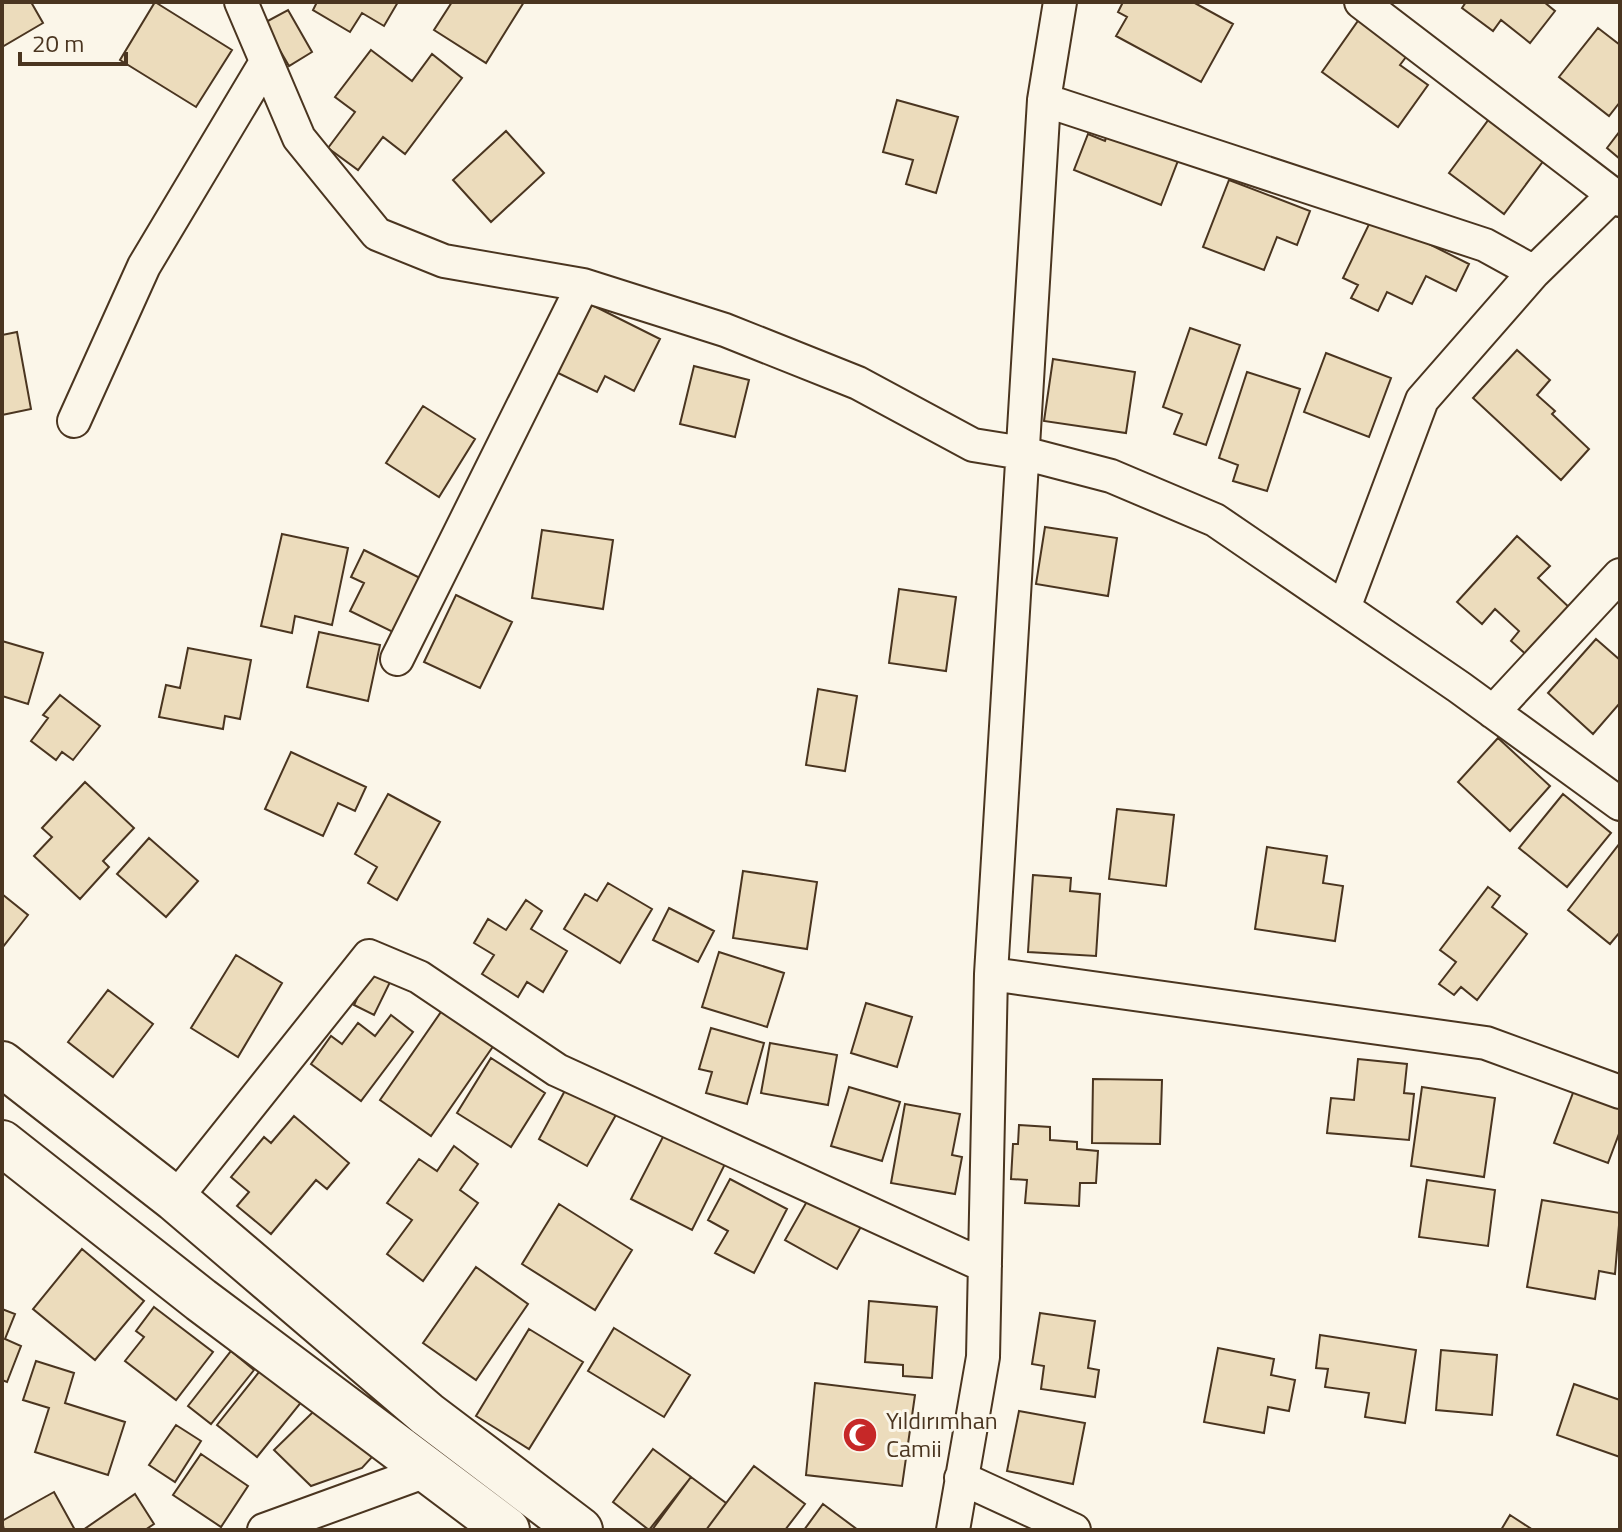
<svg xmlns="http://www.w3.org/2000/svg" width="1622" height="1532" font-family="'Titillium Web',sans-serif">
  <style>
    .building { fill: #ecdcbc; stroke: #4a3520; stroke-width: 2 }
    .lines { fill: none; stroke-linecap: round; stroke-linejoin: round }
    .minor-casing { stroke: #4a3520; stroke-width: 36 }
    .secondary-casing { stroke: #4a3520; stroke-width: 48 }
    .minor { stroke: #fbf6e9; stroke-width: 32 }
    .secondary { stroke: #fbf6e9; stroke-width: 44 }
    .labels { text-anchor: middle; stroke-width: 6; stroke-linejoin: round; paint-order: stroke }
    .poi-label { font-size: 24px; fill: #4a3520; stroke: #fbf6e9; text-anchor: start }
  </style>
  <rect width="100%" height="100%" fill="#fbf6e9"/>
  <path class="building" d="M2,2H31L43,23L2,47Z
    M155,2L232,50L196,107L120,60Z
    M317,2H398L384,26L362,13L350,32L313,10Z
    M452,2H524L486,63L434,30Z
    M1123,2H1193L1233,24L1201,82L1116,36L1127,17L1118,12Z
    M1466,2H1544L1555,11L1530,43L1501,20L1493,31L1462,8Z
    M288,10L312,52L289,66L264,23Z
    M1360,18L1409,53L1400,65L1428,85L1398,127L1322,72Z
    M1598,28L1620,45V102L1609,116L1559,77Z
    M371,50L412,81L432,54L462,78L405,154L383,137L358,170L328,148L355,112L335,97Z
    M897,100L958,117L936,193L906,184L913,160L883,152Z
    M1492,115L1547,156L1504,214L1449,173Z
    M1109,130L1179,158L1161,205L1074,170L1088,134L1105,141Z
    M506,131L544,173L491,222L453,180Z
    M1620,131V159L1607,148Z
    M1229,180L1310,211L1297,245L1277,237L1264,270L1203,247Z
    M1373,216L1469,264L1456,291L1426,276L1412,304L1387,292L1378,311L1351,298L1358,285L1343,278Z
    M588,303L660,339L634,391L605,376L597,392L554,371Z
    M1190,328L1240,345L1206,445L1174,434L1182,414L1163,407Z
    M17,332L31,409L2,415V335Z
    M1517,350L1550,380L1537,395L1555,411L1552,414L1589,449L1561,480L1473,398Z
    M1326,353L1391,378L1369,437L1304,412Z
    M1053,359L1135,372L1126,433L1044,421Z
    M694,366L749,380L735,437L680,424Z
    M1247,372L1300,389L1267,491L1233,481L1238,465L1219,458Z
    M423,406L475,439L439,497L386,463Z
    M1045,527L1117,538L1108,596L1036,584Z
    M542,530L613,540L603,609L532,598Z
    M282,534L348,548L332,625L295,616L292,633L261,626Z
    M1517,536L1550,566L1538,578L1572,610L1529,657L1511,641L1519,631L1495,609L1482,624L1457,602Z
    M364,550L424,580L397,634L350,611L364,583L351,577Z
    M899,589L956,597L946,671L889,663Z
    M456,595L512,622L480,688L424,662Z
    M319,632L380,645L368,701L307,687Z
    M1596,639L1620,660V703L1593,734L1548,693Z
    M2,641L43,653L28,704L2,696Z
    M188,648L251,660L240,719L225,716L223,729L159,717L166,685L180,688Z
    M818,689L857,696L845,771L806,765Z
    M60,695L100,726L73,760L62,752L56,760L31,741L48,718L43,715Z
    M1498,738L1550,786L1510,831L1458,782Z
    M291,752L366,787L355,811L338,803L323,836L265,809Z
    M85,782L134,828L103,861L109,867L80,899L34,856L52,837L42,828Z
    M388,794L440,822L397,900L368,883L377,867L355,854Z
    M1563,794L1611,833L1567,887L1519,848Z
    M1117,809L1174,815L1166,886L1109,879Z
    M149,838L198,881L166,917L117,874Z
    M1620,843V932L1610,944L1568,910Z
    M1267,847L1327,856L1323,883L1343,886L1335,941L1255,929Z
    M743,871L817,882L807,949L733,938Z
    M1033,875L1071,878L1070,891L1100,894L1096,956L1028,952Z
    M608,883L652,909L620,963L564,929L585,894L597,901Z
    M1488,887L1500,896L1492,907L1527,934L1477,1000L1461,987L1454,995L1439,984L1456,962L1440,950Z
    M2,894L28,915L2,948Z
    M526,900L542,911L531,929L567,951L543,992L527,982L518,997L482,974L494,955L474,943L488,919L506,930Z
    M669,908L714,931L698,962L653,940Z
    M719,952L784,973L767,1027L702,1007Z
    M236,955L282,983L238,1057L191,1028Z
    M371,968L392,978L374,1015L354,1005Z
    M108,990L153,1024L113,1077L68,1042Z
    M866,1003L912,1017L897,1067L851,1053Z
    M443,1009L494,1045L431,1136L380,1100Z
    M391,1015L413,1032L361,1101L311,1064L331,1036L342,1044L358,1023L375,1036Z
    M711,1028L764,1043L747,1104L706,1093L712,1072L699,1069Z
    M770,1043L837,1055L828,1105L761,1093Z
    M491,1058L545,1093L511,1147L457,1113Z
    M1358,1059L1407,1064L1404,1093L1414,1094L1409,1140L1327,1133L1331,1098L1354,1100Z
    M1093,1079L1162,1080L1160,1144L1092,1143Z
    M568,1085L617,1113L587,1166L539,1139Z
    M1576,1085L1620,1101V1131L1608,1163L1554,1143Z
    M849,1087L900,1102L882,1161L831,1146Z
    M1422,1087L1495,1098L1484,1177L1411,1166Z
    M905,1104L960,1114L952,1155L962,1157L955,1194L891,1183Z
    M294,1116L349,1163L327,1189L316,1180L271,1234L237,1206L249,1192L231,1177L264,1137L271,1143Z
    M1019,1125L1050,1127V1140L1077,1142V1149L1098,1151L1096,1183H1080L1079,1206L1025,1203L1027,1180L1011,1179L1013,1144H1018Z
    M666,1131L726,1162L692,1230L631,1199Z
    M454,1146L478,1164L460,1190L478,1203L423,1281L387,1254L412,1220L387,1203L419,1159L437,1171Z
    M730,1179L787,1209L754,1273L715,1253L728,1231L708,1220Z
    M1427,1180L1495,1190L1488,1246L1419,1237Z
    M810,1196L862,1225L837,1269L785,1240Z
    M1542,1200L1620,1213L1615,1274L1599,1271L1595,1299L1527,1287Z
    M559,1204L632,1250L595,1310L522,1264Z
    M82,1249L144,1301L95,1360L33,1309Z
    M476,1267L528,1304L476,1380L423,1343Z
    M869,1301L937,1307L932,1378L903,1376V1365L865,1362Z
    M154,1307L213,1352L176,1400L125,1361L144,1337L136,1331Z
    M2,1309L15,1314L5,1339L21,1346L7,1382L2,1380Z
    M1040,1313L1095,1321L1088,1368L1099,1370L1095,1397L1041,1389L1044,1366L1032,1364Z
    M614,1328L690,1375L664,1417L588,1371Z
    M529,1329L583,1362L529,1449L476,1416Z
    M1320,1335L1416,1350L1405,1423L1365,1417L1369,1393L1325,1387L1328,1369L1316,1368Z
    M1218,1348L1274,1359L1271,1375L1295,1380L1289,1411L1268,1407L1264,1433L1204,1422Z
    M1441,1350L1497,1355L1492,1415L1436,1410Z
    M231,1351L254,1370L211,1424L188,1406Z
    M36,1361L74,1373L65,1403L125,1422L108,1475L35,1452L49,1408L23,1400Z
    M263,1367L303,1400L257,1457L217,1425Z
    M815,1383L915,1395L902,1486L806,1475Z
    M1574,1384L1620,1400V1457L1557,1435Z
    M314,1411L373,1456L362,1468L311,1486L274,1450Z
    M1019,1411L1085,1423L1073,1484L1007,1471Z
    M176,1425L201,1441L175,1482L149,1465Z
    M653,1449L691,1477L649,1530L613,1502Z
    M201,1454L248,1486L221,1527L173,1495Z
    M754,1466L805,1504L785,1530H706Z
    M691,1477L726,1503L706,1530H652Z
    M54,1492L75,1530H4L2,1521Z
    M135,1494L154,1524L145,1530H83Z
    M823,1504L858,1530H804Z
    M1510,1515L1533,1530H1501Z"/>
  <g class="lines">
    <g class="minor-casing">
      <path id="minor" d="M241,2L299,138L377,234L444,261L583,285L725,330L858,383L973,445L1023,453L1111,476L1215,520L1459,687L1620,804
        M1361,2L1620,200
        M1044,100L1485,245L1534,272
        M74,421L144,266L266,62
        M1344,608L1422,400L1534,272L1613,195
        M397,659L583,285
        M1493,712L1620,575
        M991,974L1486,1043L1620,1092
        M175,1199L369,956L419,977L557,1070L985,1266
        M961,1478L1074,1530
        M264,1530L429,1470
        M953,1530L983,1357L991,974L1044,100L1060,2"/>
    </g>
    <g class="secondary-casing">
      <path id="secondary" d="M2,1064L175,1199L427,1414L580,1530
        M2,1143L201,1300L507,1530"/>
    </g>
    <use href="#minor" class="minor"/>
    <use href="#secondary" class="secondary"/>
  </g>
  <defs>
    <g id="mosque-disc" transform="scale(1.8)"><circle r="9.5" fill="#c62828" stroke="#fbf6e9"/><path d="M3.5-4.9A6 6 0 1 0 3.5 4.9A5 5 0 1 1 3.5-4.9Z" fill="#fff"/></g>
  </defs>
  <g fill-rule="evenodd">
    <use href="#mosque-disc" x="860" y="1435"/>
  </g>
  <g class="labels">
    <g class="poi-label">
      <text x="886" y="1429">Yıldırımhan<tspan x="886" dy="28">Camii</tspan></text>
    </g>
  </g>
  <rect width="1622" height="1532" fill="none" stroke="#4a3520" stroke-width="8"/>
  <path d="M20 52v12h106v-12" fill="none" stroke="#4a3520" stroke-width="4"/>
  <text x="32" y="52" font-size="24" fill="#4a3520" stroke="#fbf6e9" stroke-width="6" paint-order="stroke">20 m</text>
</svg>
